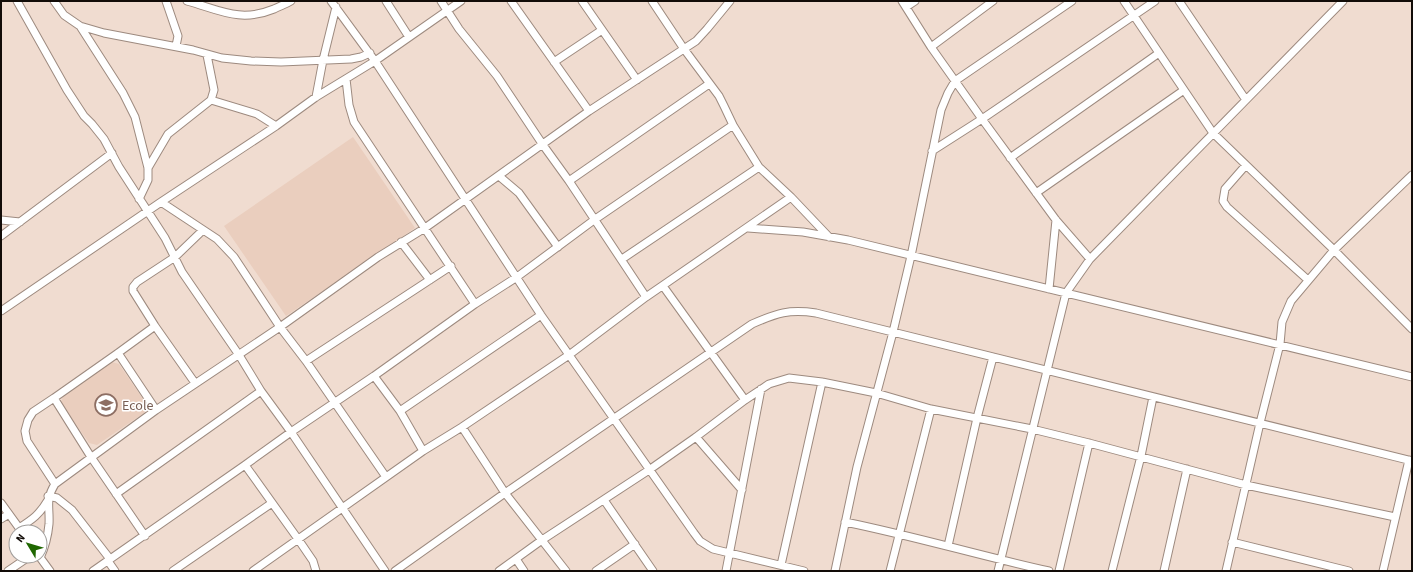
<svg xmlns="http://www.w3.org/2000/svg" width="1413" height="572" font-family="'Source Sans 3',sans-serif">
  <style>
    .built { fill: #eacebe }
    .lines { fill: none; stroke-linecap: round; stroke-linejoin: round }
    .minor-casing { stroke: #9d8a7f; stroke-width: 9 }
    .minor { stroke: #fff; stroke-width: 7 }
    .labels { text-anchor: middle; stroke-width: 3; stroke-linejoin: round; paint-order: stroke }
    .education-label { font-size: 14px; fill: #785e54; stroke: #fff; text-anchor: start }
  </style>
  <rect width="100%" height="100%" fill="#f0dcd0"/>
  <path class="built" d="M353,137L415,228L286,316L224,226Z
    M112,362L119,364L147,405L144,413L97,445L89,443L61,403L63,396Z"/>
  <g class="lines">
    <g class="minor-casing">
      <path id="minor" d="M17,1L67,90L84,116L92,124L104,139L119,167L165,238L182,272L239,355L261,391L291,432L385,571
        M54,1L64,15L80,26L104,33L193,50L222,58L251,61L281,62L351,59L361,57L370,53
        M166,1L178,36L176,46
        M187,1C220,10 240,23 274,9C280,6 286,4 291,1
        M331,1L375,61L541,315L694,533L700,541L713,549L804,571
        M386,1L409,37
        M441,1L459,29L497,76L543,145L569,181L646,297
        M511,1L589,111
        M582,1L637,80
        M652,1L684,49L719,96L724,106L733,125L759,167L791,197L829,237
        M902,1L931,47L982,119L1056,220L1090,259
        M1124,1L1213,133L1334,250L1412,329
        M1179,1L1246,100
        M906,7L915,1
        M80,26L123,93L135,117L148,168V180L139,199
        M931,47L993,1
        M207,55L214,90L211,100L257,114L276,126
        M554,62L602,30
        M346,79L349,105L354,122L475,304
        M316,97L323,60L336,7
        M932,151L982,119L1155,1
        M1010,158L1159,53
        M1246,165L1225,189L1223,201L1227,207L1308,280
        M148,168L168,134L211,100
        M499,176L519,193L558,247
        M569,181L709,84
        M1036,193L1184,90
        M161,202L217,239L234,257L280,327L306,361L386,477
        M1,220L20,222
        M748,228L803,232L848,240L1412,377
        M1,236L112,153
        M401,242L430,280
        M622,259L759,167
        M663,286L745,400
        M1049,289L1056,220
        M1,311L161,202L276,126L316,97L375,61L461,1
        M118,353L156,410
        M306,361L451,266
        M374,376L400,411L423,451
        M195,383L155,326L133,291V287L137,282L175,257L203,230
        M54,398L33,412L28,420L25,431L27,441L55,484
        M400,411L541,315
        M462,427L505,493L566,571
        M696,437L742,490
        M245,465L298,539L313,561L316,571
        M116,494L261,391
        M48,496L57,498L72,510L110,559
        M604,500L653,571
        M1,503L22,532
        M1,519L9,514
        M845,522C914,536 981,556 1049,571
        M19,528C33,519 39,515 48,500
        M145,536L91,457L54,398L118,353L155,326
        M1232,542L1349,571
        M948,546L977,418L993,357
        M39,556L50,571
        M40,558C45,547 48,535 49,524C50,507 45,500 55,484L156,410L280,327L378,257L425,228L589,111L696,41L707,29L730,1
        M516,559L524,571
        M108,561L115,571
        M781,565L822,382
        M8,571L30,556
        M93,571L245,465L291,432L374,376L475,304L517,277L594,220L733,125
        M173,571L272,503
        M253,571L423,451L462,427L569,355L646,297L791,197
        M395,571L505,493L752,324C777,313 789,309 816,313L1412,461
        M499,571L542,540L649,470L696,437L745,400L769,384L789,378L822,382L876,393L931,409L1032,429L1089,443L1246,485L1395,517
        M596,571L635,544
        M726,571L761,389
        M835,571L857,467L893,332L911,256L941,110L948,93L955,81L1072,1
        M890,571L931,409
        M998,571L1066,293L1090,259L1343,1
        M1059,571L1089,443
        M1112,571L1141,456L1153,397
        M1164,571L1187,469
        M1226,571L1260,423L1280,344L1282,322L1291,301L1334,250L1412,175
        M1383,571L1409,460"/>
    </g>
    <use href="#minor" class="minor"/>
  </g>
  <defs>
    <g id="school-ring" transform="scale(1.15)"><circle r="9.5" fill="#fff" stroke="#8d6e63" stroke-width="1.5"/><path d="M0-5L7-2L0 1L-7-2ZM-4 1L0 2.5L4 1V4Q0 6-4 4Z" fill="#8d6e63"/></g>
  </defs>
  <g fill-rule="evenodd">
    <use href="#school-ring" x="106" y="405"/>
  </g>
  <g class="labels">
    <g class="education-label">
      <text x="122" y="410">Ecole</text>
    </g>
  </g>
  <rect width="1413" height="572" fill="none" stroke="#120c08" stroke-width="4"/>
  <g transform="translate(28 544) rotate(308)"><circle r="19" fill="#ffffff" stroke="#a09e9c"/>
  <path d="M0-3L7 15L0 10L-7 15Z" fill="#1f6700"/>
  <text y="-6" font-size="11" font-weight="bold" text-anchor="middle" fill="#120c08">N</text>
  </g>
</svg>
